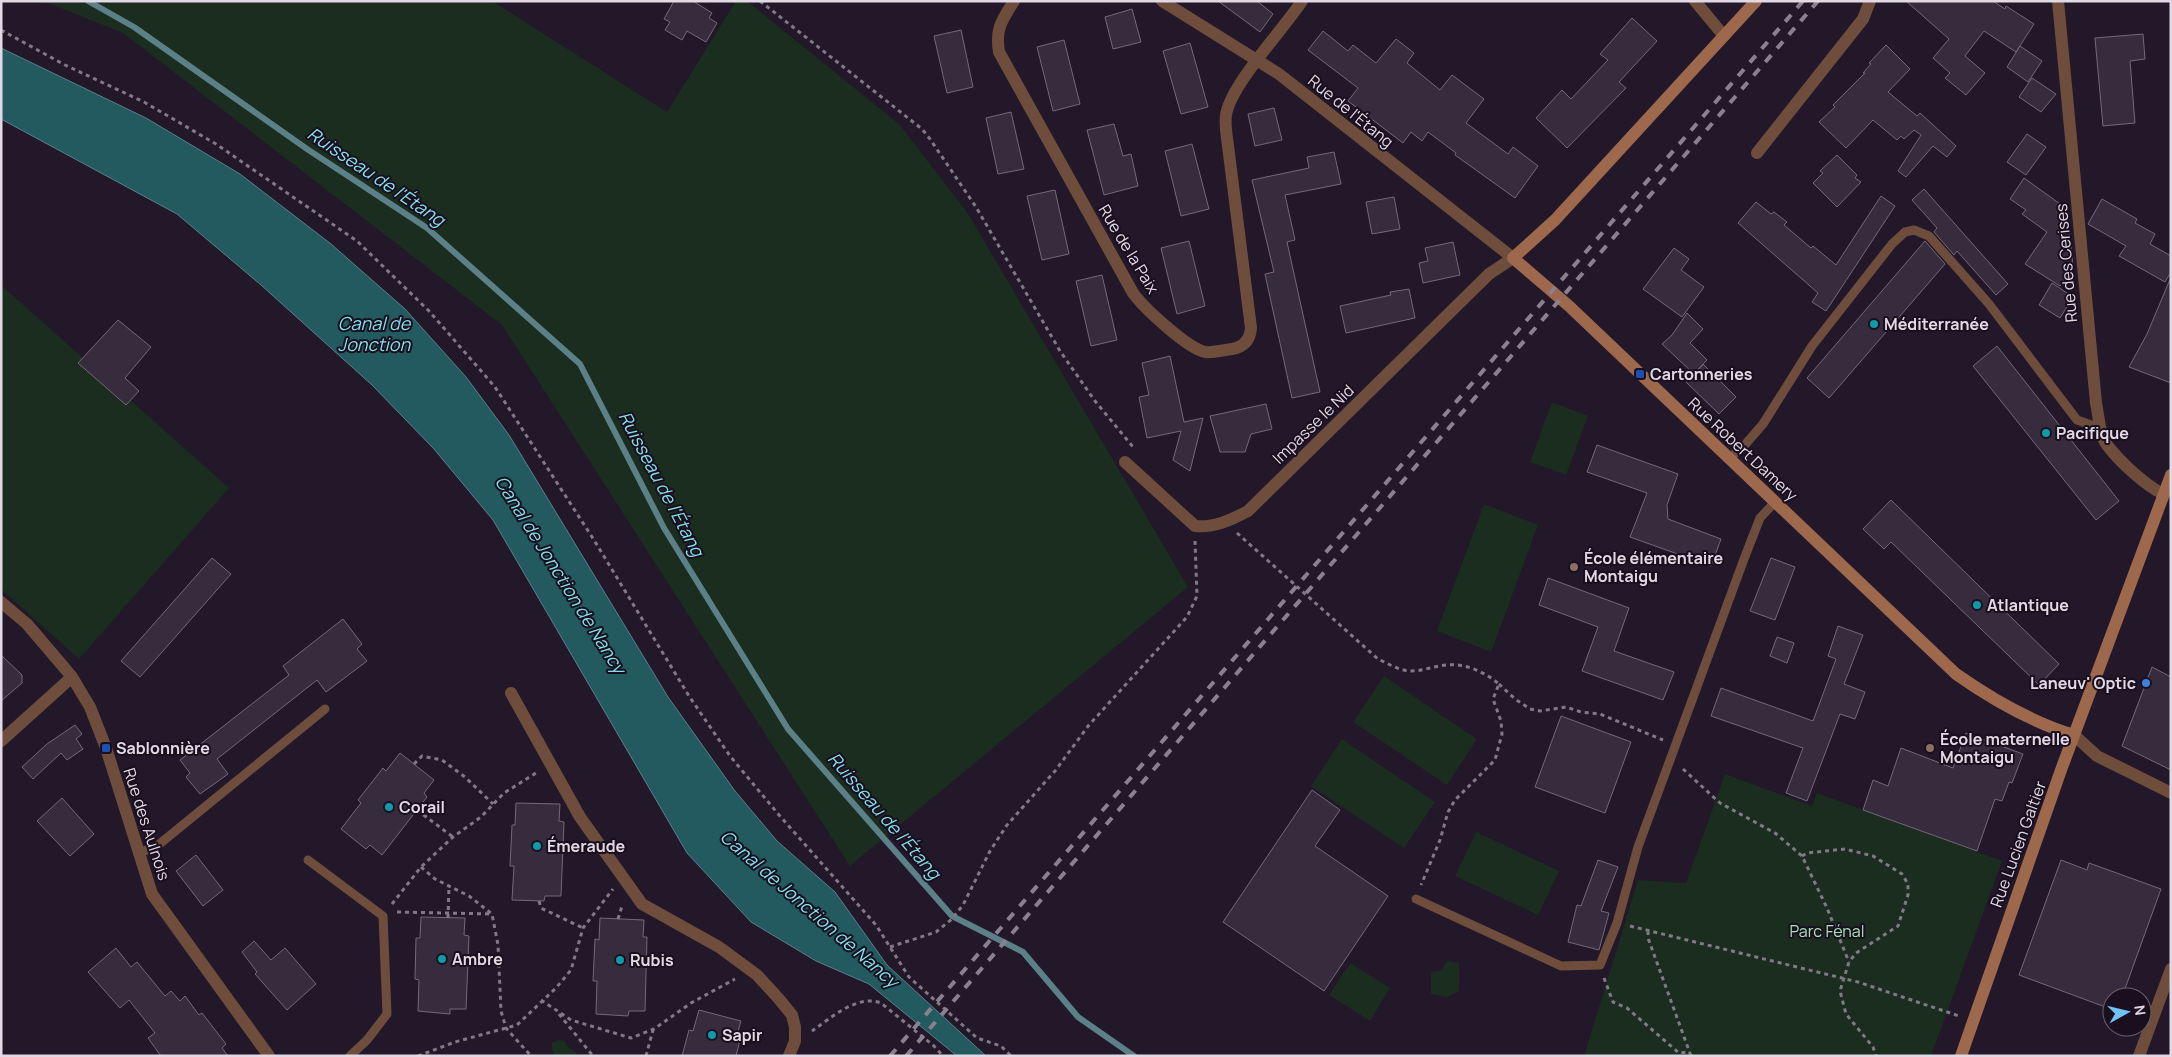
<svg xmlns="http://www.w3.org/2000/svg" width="2172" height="1057" font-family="Manrope,sans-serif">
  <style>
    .green { fill: #1a2d1e }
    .water { fill: #225a60; stroke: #5b8088 }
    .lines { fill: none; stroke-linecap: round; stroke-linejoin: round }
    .stream { stroke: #5b8088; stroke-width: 6 }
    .building { fill: #372c3e; stroke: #74687c }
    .path { stroke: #827988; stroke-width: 3; stroke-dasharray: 4 4; stroke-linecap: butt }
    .lane { stroke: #6f4d3c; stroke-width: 9 }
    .street { stroke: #6f4d3c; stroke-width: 12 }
    .secondary { stroke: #9e684c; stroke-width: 12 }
    .rail { stroke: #89818f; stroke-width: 4; stroke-dasharray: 9 9; stroke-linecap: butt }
    .culture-dot { fill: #0f9aa8; stroke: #190f1f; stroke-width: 2 }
    .transit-dot { fill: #1a4fb4; stroke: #190f1f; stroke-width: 2 }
    .education-dot { fill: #8d6e63; stroke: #190f1f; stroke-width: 2 }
    .shop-dot { fill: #3f7fe0; stroke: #190f1f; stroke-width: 2 }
    .labels { text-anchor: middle; stroke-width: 4; stroke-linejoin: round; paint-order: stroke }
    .street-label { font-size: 16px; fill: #e1dae6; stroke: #190f1f }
    .poi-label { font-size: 16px; font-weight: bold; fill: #e1dae6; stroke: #190f1f; text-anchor: start }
    .park-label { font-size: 16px; fill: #a7e3b5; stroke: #190f1f }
    .water-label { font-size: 18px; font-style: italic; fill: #84dfeb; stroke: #190f1f }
  </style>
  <rect width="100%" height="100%" fill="#221829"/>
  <path class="green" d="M43,1H492L667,112L736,1H747L899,124L967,212L1188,587L850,866L502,325L123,33Z
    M1,285L229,488L79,659L1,589Z
    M1552,402L1588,416L1566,475L1530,462Z
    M1484,504L1538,525L1491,652L1437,631Z
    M1384,676L1477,739L1447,785L1353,722Z
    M1342,739L1435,802L1404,848L1311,786Z
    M1725,774L1812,806L1817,793L2002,861L1931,1056H1584L1638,880L1686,883Z
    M1476,832L1559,871L1538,915L1455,876Z
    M1447,961L1459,963V991L1447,997L1431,994V972L1441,971Z
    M1350,963L1390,988L1370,1021L1329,995Z
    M558,1040L564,1041L569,1048L576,1052V1056H555L552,1050V1043Z"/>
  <path class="water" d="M1,48L146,118L240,174L331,244L405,309L466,377L509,435L668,697L735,791L777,841L835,892L887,965L986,1056H957L869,984L816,961L751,922L687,853L493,520L434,449L372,385L261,285L177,214L1,119Z"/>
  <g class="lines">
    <path class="stream" d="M88,1L134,27L307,149L427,228L580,364L664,528L788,729L952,916L1023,952L1078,1017L1134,1056"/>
  </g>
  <path class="building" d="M674,1H693L712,13L709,18L717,23L706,42L687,31L682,40L665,30L670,22L664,19Z
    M1218,1H1257L1273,14L1260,32Z
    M1906,1H1993L2005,9L2006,6L2034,24L2016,52L1984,31L1965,56L1985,73L1966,95L1945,78L1950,73L1933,58L1949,39Z
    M1132,9L1141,42L1113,49L1105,17Z
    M1632,18L1657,41L1619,82L1626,88L1567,148L1536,118L1562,90L1571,99L1608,60L1600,54Z
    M961,30L973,87L947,93L934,36Z
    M1323,31L1348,51L1353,45L1376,63L1396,39L1414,53L1407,63L1440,90L1452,75L1484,99L1466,123L1508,154L1513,147L1538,166L1515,198L1455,155L1456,153L1428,132L1422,141L1411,132L1403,143L1348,101L1358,88L1308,50Z
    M2143,34L2145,59L2130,61L2135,123L2103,126L2095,38Z
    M1064,40L1080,104L1053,111L1037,47Z
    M1190,43L1208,107L1181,114L1163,51Z
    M1886,45L1910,69L1888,92L1917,116L1920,113L1956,146L1947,157L1933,146L1906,177L1898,171L1921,135L1914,130L1904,139L1901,136L1897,140L1873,120L1846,148L1819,122L1835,107L1833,105L1865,73H1863L1871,64L1869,63Z
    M2020,46L2042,61L2028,82L2007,67Z
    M2032,78L2056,94L2041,112L2019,97Z
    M1274,108L1282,140L1255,146L1248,114Z
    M1011,112L1024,169L998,174L986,118Z
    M1114,124L1123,156L1131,154L1138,186L1104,195L1087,130Z
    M2027,134L2046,147L2026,175L2007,162Z
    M1192,144L1209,209L1181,216L1165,151Z
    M1334,152L1341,184L1285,195L1295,240L1287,242L1320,392L1292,398L1265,274L1274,272L1252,180L1309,168L1307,157Z
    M1837,155L1857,175L1855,178L1861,182L1837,207L1813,183L1823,173L1820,171Z
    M2024,178L2067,209L2073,266L2060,286L2025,264L2047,232L2022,214L2026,210L2010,199Z
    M1924,189L2008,284L1996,295L1957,251L1954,255L1934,232L1937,228L1912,200Z
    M1055,190L1069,254L1042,260L1027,196Z
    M1881,196L1895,206L1826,311L1812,302L1818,293L1738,223L1756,202L1771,214L1774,212L1787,222L1784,225L1811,248L1813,246L1836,265Z
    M1394,197L1400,229L1372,234L1366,202Z
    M2102,199L2137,219L2135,223L2155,234L2150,244L2171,256V272L2165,282L2119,256L2126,246L2088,224Z
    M1189,241L1205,306L1177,314L1161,248Z
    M1925,241L1945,264L1829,398L1807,378Z
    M1453,242L1460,275L1423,283L1419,263L1428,261L1425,248Z
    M1674,248L1689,259L1681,270L1704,287L1682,317L1643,289Z
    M1102,275L1117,340L1091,346L1076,281Z
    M2171,277V383L2129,367L2147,334Z
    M2052,283L2073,297L2060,318L2039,305Z
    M1409,289L1415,318L1346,333L1340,306L1391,295L1390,292Z
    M1687,313L1703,329L1690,343L1707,360L1696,372L1703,364L1736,397L1719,414L1686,382L1694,374L1662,344L1672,335Z
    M118,320L151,347L125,378L139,391L126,405L78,363Z
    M1997,346L2119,501L2096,520L1973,366Z
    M1170,356L1184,422L1203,418L1190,471L1173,460L1181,431L1147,438L1139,397L1149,395L1142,363Z
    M1266,404L1272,429L1251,434L1245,452H1220L1210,416Z
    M1597,445L1678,474L1667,505L1668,519L1721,539L1711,566L1630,537L1647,493L1587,472Z
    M1891,500L2059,664L2039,685L1891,542L1884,549L1863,529Z
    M212,558L231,574L140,677L121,661Z
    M1771,558L1795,567L1775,620L1750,611Z
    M1548,578L1629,608L1614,651L1674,672L1663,700L1582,671L1598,627L1539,605Z
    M343,619L362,644L357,649L367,661L326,692L317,680L217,759L228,774L200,794L186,777L190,773L180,760L289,675L283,666Z
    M1838,626L1863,635L1844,684L1865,692L1855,719L1840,714L1807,801L1786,793L1803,748L1711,716L1721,688L1813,721L1836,659L1828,656Z
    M1777,637L1794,643L1787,663L1770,656Z
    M1,655L22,675V683L1,701Z
    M2152,667L2171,677V770L2122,746Z
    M1561,716L1631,742L1605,813L1535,787Z
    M75,725L82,734L76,739L83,749L67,760L61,753L33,779L22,767L47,744Z
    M1966,733L2023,754L2012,783L2009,782L2002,801L1995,799L1977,851L1863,810L1873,780L1888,786L1901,748L1953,768Z
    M400,753L434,780L424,793L427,797L382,855L370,845L366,849L341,829L361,803L358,800L383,768L386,771Z
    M1312,790L1340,810L1315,846L1388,896L1324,991L1223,922Z
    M62,798L94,834L70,856L37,821Z
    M516,803L560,804L559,821L564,822L561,896H545L544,901L512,900L514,866H510L512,825H515Z
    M196,855L223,890L203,906L176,871Z
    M1598,860L1618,867L1601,911L1609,913L1599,950L1568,942L1577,905L1581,906Z
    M2061,860L2087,870L2089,863L2161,889L2122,997H2112L2108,1008L2019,975Z
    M421,917L465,918L464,935L469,936L466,1009H450V1014L418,1011L419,980L415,979L416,938H420Z
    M600,918L644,920L643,937H647L645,1011H629L628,1016L596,1014L597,981H593L595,939L599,940Z
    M254,941L271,960L285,948L316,984L287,1010L255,974L257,972L242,952Z
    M116,948L131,967L137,962L165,996L171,991L180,1001L185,996L199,1015L202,1013L226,1044L222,1048L228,1056H161L148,1038L155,1033L129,1000L120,1008L88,972Z
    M699,1010L741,1021L736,1038L740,1040L736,1056H682L689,1030L693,1031Z"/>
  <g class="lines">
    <path class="path" d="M760,1L922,129L930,139L976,207L1060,351L1095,401L1133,447
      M1,30L65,65L144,102L216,144L357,241L429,311L495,387L594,540L689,696L730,756L779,815L876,925L909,977L977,1038L1001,1046L1011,1056
      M1237,533L1378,659C1389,664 1400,671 1411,671C1423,671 1434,666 1446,665C1465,663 1485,672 1499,684L1493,699L1501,721L1502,734L1495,760L1455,800L1448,812L1440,840L1421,885
      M1499,684L1515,699L1530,709L1540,711L1566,707L1581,712L1600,714L1663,740
      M414,764L422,756L442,760L465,777L493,804
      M1683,769L1720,803L1775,833L1802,856L1827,908L1849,962
      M417,810L453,837
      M1802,856L1807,853L1845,849L1873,856L1902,874L1908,884V895L1898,926L1856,953L1849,962L1840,991L1846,1014L1873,1047L1876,1056
      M421,867L435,879L469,896L492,914L498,945L501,1011L506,1028L531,1056
      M539,901L541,908L583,928
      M392,904L421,867L453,837L481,817L504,793L536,773
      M397,912L492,914
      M448,918L449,886
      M618,919L622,906
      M1630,926L1858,982L1959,1016
      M1648,931V938L1691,1056
      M890,947L936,932L952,919L963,905L990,851L1007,825L1055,771L1089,725L1187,617L1197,596L1195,541
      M1604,978L1613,1002L1627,1008L1679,1053L1689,1052
      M541,1000L571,1020L631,1038L654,1029L691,1003L735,979
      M559,1014L593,1056
      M812,1031C831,1018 857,994 881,1003L934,1046L943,1056
      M418,1056L455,1042L517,1025L556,988L571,970L583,928L613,889
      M646,1056L653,1030"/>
    <path class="lane" d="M1729,458L1743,447L1763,424L1812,346L1892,244L1905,232L1914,230L1929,236L1989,304L2077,420L2100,428
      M139,853L157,846L325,709
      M308,860L383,916L387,1014L367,1040L350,1056
      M1416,899L1561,966L1600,965L1617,923L1638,847L1744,559L1760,518L1775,502"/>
    <path class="street" d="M1014,1C1002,20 995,29 999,52L1133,293C1144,308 1187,348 1205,352C1213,353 1224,350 1232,349C1244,347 1250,340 1251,328L1227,138C1226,131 1225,122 1226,115C1231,84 1283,30 1302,1
      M1695,1L1724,36
      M2058,1L2096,403C2099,417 2099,434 2107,445C2120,462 2145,485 2163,494
      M1757,153L1863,19L1870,1
      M1125,462L1195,526C1214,528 1231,520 1248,511L1489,274L1513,258L1279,74L1162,1
      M1,602L27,624L62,665L72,677L90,707L106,748L152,894L269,1056
      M511,693L580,817L642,904L719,947L757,975L779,999L792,1015L795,1027V1041L789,1056
      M2074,735L2097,756L2171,793
      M1,741L72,677
      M2139,1056L2171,969"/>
    <path class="secondary" d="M1756,1L1555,220L1513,258L1569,306L1956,674C1993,700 2031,722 2074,735
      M1961,1056L2061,770L2171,475"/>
    <path class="rail" d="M890,1056L1803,1
      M906,1056L1818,1"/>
  </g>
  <g class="culture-dot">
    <circle cx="1874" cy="324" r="5"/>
    <circle cx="2046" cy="433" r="5"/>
    <circle cx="1977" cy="605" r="5"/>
    <circle cx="389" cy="807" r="5"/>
    <circle cx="537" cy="846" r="5"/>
    <circle cx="442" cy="959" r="5"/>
    <circle cx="620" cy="960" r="5"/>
    <circle cx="712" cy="1035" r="5"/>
  </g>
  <g class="transit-dot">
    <rect x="1635" y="369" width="10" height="10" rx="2.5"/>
    <rect x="101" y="743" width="10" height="10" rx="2.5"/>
  </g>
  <g class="education-dot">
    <circle cx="1574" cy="567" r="5"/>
    <circle cx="1930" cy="748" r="5"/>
  </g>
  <circle class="shop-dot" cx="2146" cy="683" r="5"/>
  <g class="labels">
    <g class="street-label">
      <text transform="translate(1351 111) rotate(39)" y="6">Rue de l'Étang</text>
      <text transform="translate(1129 249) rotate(59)" y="6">Rue de la Paix</text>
      <text transform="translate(2066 263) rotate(-95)" y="6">Rue des Cerises</text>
      <text transform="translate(1313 424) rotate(-44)" y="6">Impasse le Nid</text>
      <text transform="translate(1743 449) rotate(43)" y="6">Rue Robert Damery</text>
      <text transform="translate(147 824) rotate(72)" y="6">Rue des Aulnois</text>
      <text transform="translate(2018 844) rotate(-70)" y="6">Rue Lucien Galtier</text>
    </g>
    <g class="poi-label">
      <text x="1884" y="330">Méditerranée</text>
      <text x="1650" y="380">Cartonneries</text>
      <text x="2056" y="439">Pacifique</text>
      <text x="1584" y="564">École élémentaire<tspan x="1584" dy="18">Montaigu</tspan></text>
      <text x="1987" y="611">Atlantique</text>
      <text x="2136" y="689" text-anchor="end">Laneuv' Optic</text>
      <text x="1940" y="745">École maternelle<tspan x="1940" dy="18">Montaigu</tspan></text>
      <text x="116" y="754">Sablonnière</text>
      <text x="399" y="813">Corail</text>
      <text x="547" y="852">Émeraude</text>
      <text x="452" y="965">Ambre</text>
      <text x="630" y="966">Rubis</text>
      <text x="722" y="1041">Sapir</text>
    </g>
    <g class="park-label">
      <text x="1827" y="937">Parc Fénal</text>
    </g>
    <g class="water-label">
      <text transform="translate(376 177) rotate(34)" y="6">Ruisseau de l'Étang</text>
      <text x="374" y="330">Canal de<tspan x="374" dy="21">Jonction</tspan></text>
      <text transform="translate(661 484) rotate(62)" y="6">Ruisseau de l'Étang</text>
      <text transform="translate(560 575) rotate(58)" y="6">Canal de Jonction de Nancy</text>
      <text transform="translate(884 816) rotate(49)" y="6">Ruisseau de l'Étang</text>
      <text transform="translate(809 909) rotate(41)" y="6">Canal de Jonction de Nancy</text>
    </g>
  </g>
  <rect width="2172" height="1057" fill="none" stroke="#e1dae6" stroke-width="5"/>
  <g transform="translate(2127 1012) rotate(82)"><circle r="24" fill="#190f1f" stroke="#69606f"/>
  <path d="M0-4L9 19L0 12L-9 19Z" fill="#72c1f5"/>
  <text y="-8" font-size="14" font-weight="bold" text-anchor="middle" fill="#e1dae6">N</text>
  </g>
</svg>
